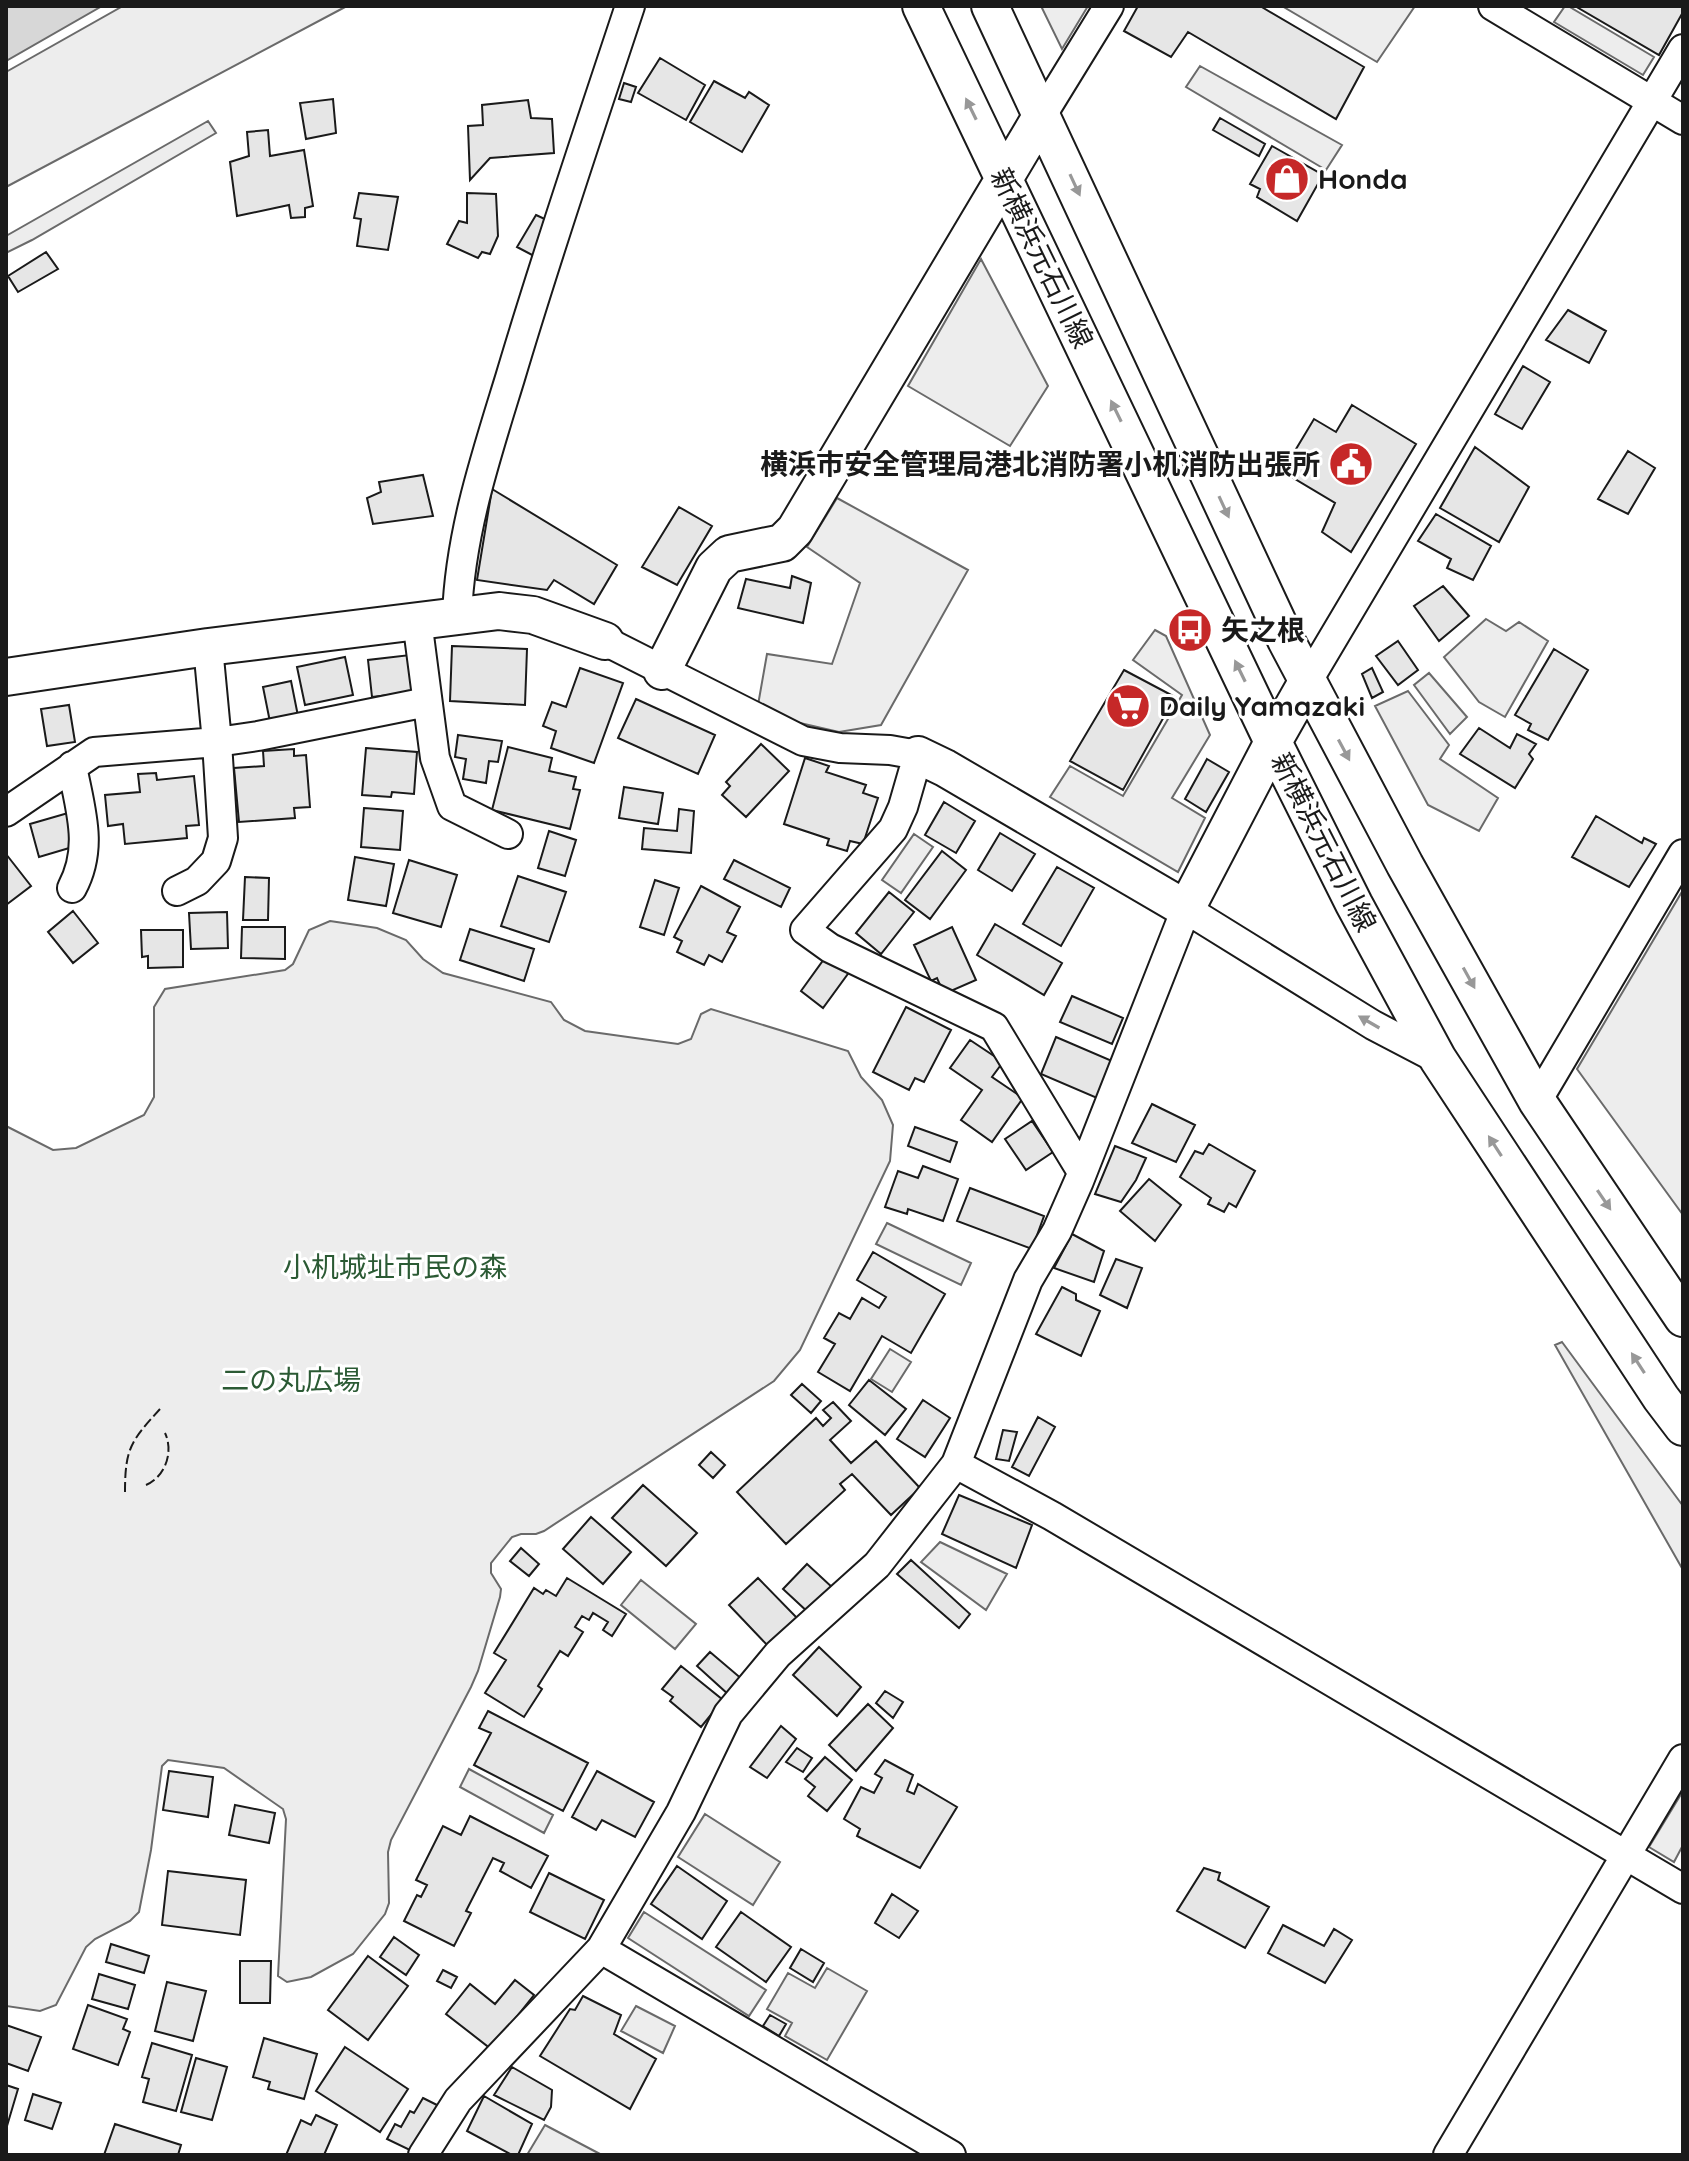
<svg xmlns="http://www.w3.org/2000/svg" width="1689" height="2161" font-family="Quicksand,'Noto Sans JP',sans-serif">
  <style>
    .built { fill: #ededed; stroke: #6a6a6a; stroke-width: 2 }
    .water { fill: #d7d7d7; stroke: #6a6a6a; stroke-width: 2 }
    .building { fill: #e6e6e6; stroke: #1a1a1a; stroke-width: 2 }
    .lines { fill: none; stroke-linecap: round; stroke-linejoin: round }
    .minor-casing { stroke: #1a1a1a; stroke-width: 32 }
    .tertiary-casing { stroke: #1a1a1a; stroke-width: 40 }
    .minor { stroke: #fff; stroke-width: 28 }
    .tertiary { stroke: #fff; stroke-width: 36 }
    .fence { stroke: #1a1a1a; stroke-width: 2; stroke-dasharray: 10 4; stroke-linecap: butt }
    .oneway { fill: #989898 }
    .labels { text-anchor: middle; stroke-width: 6; stroke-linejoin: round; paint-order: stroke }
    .poi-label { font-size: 28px; font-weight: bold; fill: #1a1a1a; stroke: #fff; text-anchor: start }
    .street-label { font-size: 28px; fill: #1a1a1a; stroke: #fff }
    .park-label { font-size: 28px; fill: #2b5a34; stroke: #fff }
  </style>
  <rect width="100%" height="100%" fill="#fff"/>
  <path class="built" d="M123,6H347L6,187V72Z
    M1041,6H1088L1062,49Z
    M1282,6H1415L1377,62Z
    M1565,6H1568L1654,57L1643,75L1554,22Z
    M1200,66L1342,145L1326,170L1186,87Z
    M208,121L216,133L32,240L6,253V236Z
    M981,259L1048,386L1010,446L908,386Z
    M837,498L968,570L881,725L839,732L787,720L758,705L767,654L832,664L860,583L807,547Z
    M1486,619L1506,631L1519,622L1548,641L1505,717L1479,702L1444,657Z
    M1155,630L1166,636L1210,735L1172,798L1205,818L1178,872L1050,797L1070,766L1123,796L1182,695L1133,660Z
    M1429,673L1467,717L1450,734L1414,685Z
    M1408,691L1449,745L1440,759L1498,798L1479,831L1428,805L1375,706Z
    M914,834L933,847L901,893L882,880Z
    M1683,890V1215L1577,1069Z
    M330,921L377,928L406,940L423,959L443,973L551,1002L564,1020L585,1031L678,1044L691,1039L701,1014L711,1009L848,1051L861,1077L882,1100L893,1125L890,1161L800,1350L774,1381L544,1531L536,1534H521L512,1537L491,1563V1573L501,1589L500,1597L478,1671L471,1687L391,1840L388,1852L389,1903L385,1914L353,1954L311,1977L287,1982L278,1976L286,1819L283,1809L224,1768L168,1760L162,1766L151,1850L139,1912L130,1921L95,1939L86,1947L56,2005L40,2011L6,2006V1126L53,1150L76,1148L144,1115L154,1097V1007L165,989L285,970L293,964L309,930Z
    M887,1223L971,1263L961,1285L876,1244Z
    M1562,1342L1683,1506V1570L1555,1345Z
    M890,1349L911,1362L892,1392L871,1379Z
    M940,1542L1007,1574L986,1610L921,1562Z
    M641,1580L696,1624L675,1649L621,1605Z
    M469,1769L553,1815L544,1833L460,1787Z
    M1683,1791V1845L1674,1862L1649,1847Z
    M705,1814L780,1862L753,1905L678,1857Z
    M644,1912L766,1990L749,2016L628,1938Z
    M827,1968L867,1991L827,2060L785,2036L792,2023L767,2009L788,1973L815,1988Z
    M636,2006L675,2026L663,2053L621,2031Z
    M545,2125L600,2154L527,2155Z"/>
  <path class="water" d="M6,6H102L6,61Z"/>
  <path class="building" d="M1138,6H1260L1364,67L1336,119L1188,32L1171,57L1124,31Z
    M1575,6H1683V12L1659,55Z
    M660,58L705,85L686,120L638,93Z
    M714,81L745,98L749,92L769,105L742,152L690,122Z
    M624,83L636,87L631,102L619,99Z
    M333,99L336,133L306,139L300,103Z
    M528,100L531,118L552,119L554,153L490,158L470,180L468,126L483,125L482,105Z
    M1220,118L1265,144L1259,156L1213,130Z
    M268,130L270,156L304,150L313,206L305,208V217L291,218L289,205L237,216L230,162L249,156L247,132Z
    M1272,146L1323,175L1297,221L1257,197L1260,189L1250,184Z
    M359,193L398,197L388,250L357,246L361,219L354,218Z
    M467,193L496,194L498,236L490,254L482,252L478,258L447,244L459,221L467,223Z
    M536,215L547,220L534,256L517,247Z
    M46,252L58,269L18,292L8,276Z
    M1568,310L1606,331L1589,363L1546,340Z
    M1523,366L1550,382L1522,429L1495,414Z
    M1352,405L1416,444L1351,552L1322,532L1335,503L1270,464L1277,451L1290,459L1314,419L1336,432Z
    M1475,447L1529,487L1499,542L1440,508Z
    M1628,451L1655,468L1628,514L1598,499Z
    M423,475L433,516L373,524L367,498L381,492L379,482Z
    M492,489L617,565L594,604L554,580L547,590L477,580Z
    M679,507L712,526L677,585L642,567Z
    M1436,514L1491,546L1473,580L1447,568L1451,559L1418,541Z
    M792,576L811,583L803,623L738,608L746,579L790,588Z
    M1443,586L1469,616L1439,641L1414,606Z
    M1398,641L1418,670L1398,685L1376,656Z
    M452,646L527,649L525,705L450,701Z
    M1554,649L1588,670L1548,740L1528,730L1531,724L1515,715Z
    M410,655L414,692L372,697L368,660Z
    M345,657L353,695L305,705L297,667Z
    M580,668L623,683L594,763L551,748L556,731L543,726L552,702L566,707Z
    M1372,668L1383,692L1372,698L1362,674Z
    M1124,670L1175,697L1123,790L1070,761Z
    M291,681L298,716L270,722L263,687Z
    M636,699L715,735L698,774L618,738Z
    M69,705L75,742L47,746L41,709Z
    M1479,728L1510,748L1517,734L1536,744L1529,754L1533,759L1515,788L1460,754Z
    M458,735L502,741L498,762L489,761L486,783L463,779L466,759L455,757Z
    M761,744L789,771L746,817L722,795L730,786L726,782Z
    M508,747L552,758L549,771L576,777L573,789L580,790L570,829L492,810Z
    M366,748L417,752L414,794L392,792L391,797L362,795Z
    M294,749V756L306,755L310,807L294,808L295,818L239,822L234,768L264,766L263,751Z
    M805,758L829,766L826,772L866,785L863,793L878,798L863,844L850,841L847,851L827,845L829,839L784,824Z
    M1207,759L1229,772L1206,812L1185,799Z
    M156,773L157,780L194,776L199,825L186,826L187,838L125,844L123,824L108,826L105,795L140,792L138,774Z
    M624,787L663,793L658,824L619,818Z
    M944,802L975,821L956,853L925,835Z
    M364,808L403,811L400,850L361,847Z
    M679,809L694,811L691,853L642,849L644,828L677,831Z
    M68,813L76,846L39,857L30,824Z
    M1596,816L1642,843L1644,838L1656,844L1629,887L1572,857Z
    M549,831L576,840L565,876L538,868Z
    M1000,833L1035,854L1012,891L978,870Z
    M942,851L966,870L930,919L905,900Z
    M6,854L31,886L6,905Z
    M355,857L394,864L386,906L348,900Z
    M409,860L457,875L441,927L393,913Z
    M734,860L790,888L781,907L724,879Z
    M1057,867L1094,888L1061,946L1023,924Z
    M518,876L566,892L549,942L501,926Z
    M245,877L269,878L268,920H243Z
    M655,880L679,888L664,935L640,927Z
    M701,886L740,907L727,932L736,936L722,962L709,955L704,965L677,952L682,941L674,937Z
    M889,892L914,912L881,954L856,933Z
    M73,911L98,943L73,963L48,932Z
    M227,912L228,948L191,949L189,913Z
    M995,924L1062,963L1044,995L977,955Z
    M242,927H285V959L241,958Z
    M952,927L976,980L944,994L937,978L931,981L914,945Z
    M470,929L534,949L524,981L460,960Z
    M141,930H183V967L148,968V956L142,957Z
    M827,955L850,971L823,1008L801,991Z
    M1072,996L1123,1018L1112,1044L1060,1022Z
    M906,1007L951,1030L924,1082L915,1078L909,1090L873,1072Z
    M1056,1037L1112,1061L1097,1098L1041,1074Z
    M970,1040L1003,1062L992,1077L1023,1098L992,1142L961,1120L982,1090L950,1068Z
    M1152,1104L1195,1125L1176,1162L1132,1143Z
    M1032,1121L1053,1152L1026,1170L1005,1139Z
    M915,1127L957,1142L950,1162L908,1146Z
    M1209,1144L1255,1171L1236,1207L1229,1203L1224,1212L1208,1204L1211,1198L1180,1177L1195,1151L1203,1154Z
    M1115,1146L1146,1158L1136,1180L1121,1202L1095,1194Z
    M923,1166L958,1179L943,1221L908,1209L907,1214L885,1207L898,1171L918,1178Z
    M1149,1179L1181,1205L1155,1241L1120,1211Z
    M970,1188L1044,1216L1032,1249L957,1221Z
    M1072,1234L1104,1251L1094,1282L1054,1268Z
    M873,1252L945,1294L911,1353L882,1336L850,1391L818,1372L835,1344L824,1338L839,1313L850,1319L862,1298L879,1308L886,1297L857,1280Z
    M1116,1259L1142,1268L1127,1308L1100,1295Z
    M1062,1287L1076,1294V1300L1100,1311L1081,1356L1036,1334Z
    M869,1380L906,1409L885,1435L849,1405Z
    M802,1384L821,1401L811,1413L791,1395Z
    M923,1400L950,1418L925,1457L897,1439Z
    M833,1402L851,1421L830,1440L851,1463L876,1441L920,1488L891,1515L852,1474L840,1484L845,1490L786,1544L737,1492L816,1418L823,1426L831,1418L823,1410Z
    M1038,1417L1055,1427L1029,1476L1012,1467Z
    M1003,1430L1017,1432L1009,1461L996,1459Z
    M711,1452L725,1465L713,1478L699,1465Z
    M643,1485L697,1533L666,1566L612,1518Z
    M959,1495L1032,1525L1016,1568L942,1534Z
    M591,1517L631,1552L603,1584L563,1549Z
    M521,1548L539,1564L529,1576L510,1561Z
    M911,1560L970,1614L959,1628L897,1574Z
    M807,1564L834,1589L810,1614L783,1589Z
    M567,1578L626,1614L612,1636L603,1630L608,1622L593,1613L589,1620L582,1616L575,1627L583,1632L568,1656L560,1651L538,1686L542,1689L524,1717L485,1693L506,1660L494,1653L534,1588L543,1594L546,1590L556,1596Z
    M758,1578L798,1619L769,1647L729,1605Z
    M819,1647L861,1687L837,1716L793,1675Z
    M710,1652L743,1680L729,1695L697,1666Z
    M681,1666L723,1700L701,1727L670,1701L673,1697L662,1689Z
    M885,1691L903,1702L893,1718L876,1703Z
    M868,1704L893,1728L856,1771L829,1745Z
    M488,1711L588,1763L563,1811L474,1765L491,1733L479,1728Z
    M781,1726L796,1739L767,1778L750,1767Z
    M797,1748L812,1758L803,1772L786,1762Z
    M825,1757L852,1780L827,1811L808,1796L815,1787L805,1779Z
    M885,1760L913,1775L907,1791L914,1794L918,1784L957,1807L920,1868L857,1836L860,1829L844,1819L861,1787L874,1793L882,1778L875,1774Z
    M169,1771L213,1777L208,1817L163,1810Z
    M597,1771L654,1802L635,1837L602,1820L596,1830L572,1817Z
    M235,1805L275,1813L269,1843L229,1835Z
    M470,1816L548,1856L531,1888L500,1871L504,1863L493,1858L466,1911L471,1913L454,1946L404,1921L417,1895L421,1897L427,1885L416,1880L443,1826L461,1835Z
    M677,1866L727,1901L702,1939L651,1904Z
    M1204,1868L1220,1873L1218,1880L1269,1907L1245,1948L1177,1911Z
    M168,1871L246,1880L240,1935L162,1925Z
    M549,1873L604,1900L585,1939L530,1912Z
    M892,1894L918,1911L899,1938L875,1923Z
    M741,1912L791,1947L766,1982L716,1947Z
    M1283,1925L1324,1946L1334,1929L1352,1940L1325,1983L1268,1953Z
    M394,1937L419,1955L406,1975L380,1957Z
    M111,1944L149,1956L144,1973L106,1962Z
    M801,1949L824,1963L813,1982L790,1968Z
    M368,1956L408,1986L368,2040L328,2010Z
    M240,1961H271L270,2003H240Z
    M443,1970L457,1977L451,1988L437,1981Z
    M99,1974L135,1985L128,2009L92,1999Z
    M515,1980L534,1995L491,2049L446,2014L470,1984L495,2004Z
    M167,1982L206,1991L193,2041L155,2031Z
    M583,1996L621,2015L614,2034L656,2059L630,2109L540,2056L570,2009L575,2010Z
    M88,2005L127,2019L123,2029L130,2032L118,2065L73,2049Z
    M770,2015L786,2024L779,2036L763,2026Z
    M6,2025L41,2037L28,2071L6,2063Z
    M264,2038L317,2054L304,2099L268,2089L270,2082L253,2077Z
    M152,2043L192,2055L176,2111L143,2102L149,2079L142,2077Z
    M345,2047L408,2089L380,2132L316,2091Z
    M196,2058L227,2067L212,2120L181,2112Z
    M512,2067L552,2090L551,2107L544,2120L494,2095Z
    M6,2085L18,2089L7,2126H6Z
    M33,2094L61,2103L52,2129L25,2120Z
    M484,2096L532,2124L518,2155H512L467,2131Z
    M423,2098L441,2107L416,2153L387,2139L395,2124L401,2127L410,2111L414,2113Z
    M316,2115L337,2125L324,2155H286L301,2120L311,2125Z
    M115,2124L181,2145L178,2155H104Z"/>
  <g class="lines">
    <g class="minor-casing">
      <path id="minor" d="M1493,6L1683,120
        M1042,115L1109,6
        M457,616C460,533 486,456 510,378C547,253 589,130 630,6
        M417,620L435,758L452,806L508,834
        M605,641L803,741L840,748L890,750L918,755L903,807L893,829L805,930L830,948L994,1027L1082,1172
        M1307,682L1683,49
        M6,812L94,752L217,742L258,736L427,702
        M72,888C94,847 80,809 72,766
        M177,891L197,881L216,861L223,838L217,742L208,647
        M1537,1101L1683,854
        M956,1464L1052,1516L1683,1889
        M601,1949L951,2155
        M423,2155L458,2100L601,1949L681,1812L728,1714L778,1654L877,1565L956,1464L1028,1280L1057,1231L1079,1181L1186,909L1373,1025L1438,1059
        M1448,2155L1683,1759"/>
    </g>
    <g class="tertiary-casing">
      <path id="tertiary" d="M921,6L1273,742L1354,904L1438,1059L1661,1398L1683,1427
        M990,6L1286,640L1405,865L1537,1101L1683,1318
        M662,671L714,568L729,554L782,543L795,530L1042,115
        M6,677L208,647L499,611L533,615L605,641
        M918,755L945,768L1186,909L1273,742L1307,682"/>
    </g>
    <use href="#minor" class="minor"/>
    <use href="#tertiary" class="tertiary"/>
    <path class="fence" d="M146,1485C165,1477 174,1452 165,1433
      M125,1492C125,1448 131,1441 160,1409"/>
  </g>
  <defs><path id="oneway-solid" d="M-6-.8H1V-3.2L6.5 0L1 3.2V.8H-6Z" transform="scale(2)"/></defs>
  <g class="oneway">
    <use href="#oneway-solid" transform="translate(971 109) rotate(-116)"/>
    <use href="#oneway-solid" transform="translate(1075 185) rotate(65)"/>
    <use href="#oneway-solid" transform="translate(1116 411) rotate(-116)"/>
    <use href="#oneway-solid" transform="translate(1224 507) rotate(65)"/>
    <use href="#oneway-solid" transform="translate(1240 671) rotate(-116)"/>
    <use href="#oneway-solid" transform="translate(1344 750) rotate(62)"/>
    <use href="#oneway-solid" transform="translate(1469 978) rotate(61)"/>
    <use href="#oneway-solid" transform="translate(1369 1022) rotate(-150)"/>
    <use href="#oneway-solid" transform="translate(1495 1146) rotate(-123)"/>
    <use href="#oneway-solid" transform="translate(1604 1200) rotate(56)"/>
    <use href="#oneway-solid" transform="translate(1638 1363) rotate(-123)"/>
  </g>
  <defs>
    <g id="shop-disc" transform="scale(2.3)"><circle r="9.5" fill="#c62828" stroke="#fff"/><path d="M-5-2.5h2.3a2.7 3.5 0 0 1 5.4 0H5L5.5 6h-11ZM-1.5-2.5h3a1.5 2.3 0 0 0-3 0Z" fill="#fff"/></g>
    <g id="civic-disc" transform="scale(2.3)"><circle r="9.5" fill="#c62828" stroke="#fff"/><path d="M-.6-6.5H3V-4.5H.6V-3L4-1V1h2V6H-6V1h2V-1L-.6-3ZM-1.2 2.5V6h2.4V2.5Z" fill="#fff"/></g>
    <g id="bus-disc" transform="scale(2.3)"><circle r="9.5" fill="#c62828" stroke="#fff"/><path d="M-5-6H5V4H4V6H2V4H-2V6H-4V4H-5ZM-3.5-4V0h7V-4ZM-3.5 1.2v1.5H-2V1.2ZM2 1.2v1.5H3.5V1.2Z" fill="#fff"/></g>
    <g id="supermarket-disc" transform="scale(2.3)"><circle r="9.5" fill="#c62828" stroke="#fff"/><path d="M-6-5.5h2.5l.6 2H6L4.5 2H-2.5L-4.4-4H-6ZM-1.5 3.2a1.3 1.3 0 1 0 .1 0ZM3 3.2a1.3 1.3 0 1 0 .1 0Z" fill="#fff"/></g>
  </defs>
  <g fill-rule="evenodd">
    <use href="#shop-disc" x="1287" y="179"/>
    <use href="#civic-disc" x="1351" y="464"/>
    <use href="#bus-disc" x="1190" y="630"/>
    <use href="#supermarket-disc" x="1128" y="706"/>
  </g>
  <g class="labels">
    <g class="poi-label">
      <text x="1318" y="189">Honda</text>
      <text x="1320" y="474" text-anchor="end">横浜市安全管理局港北消防署小机消防出張所</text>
      <text x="1221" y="640">矢之根</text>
      <text x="1159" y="716">Daily Yamazaki</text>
    </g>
    <g class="street-label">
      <text transform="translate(1042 258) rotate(64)" y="10">新横浜元石川線</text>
      <text transform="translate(1324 842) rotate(63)" y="10">新横浜元石川線</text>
    </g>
    <g class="park-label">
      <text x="395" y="1277">小机城址市民の森</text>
      <text x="291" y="1390">二の丸広場</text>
    </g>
  </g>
  <rect width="1689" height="2161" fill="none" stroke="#1a1a1a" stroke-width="16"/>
</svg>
